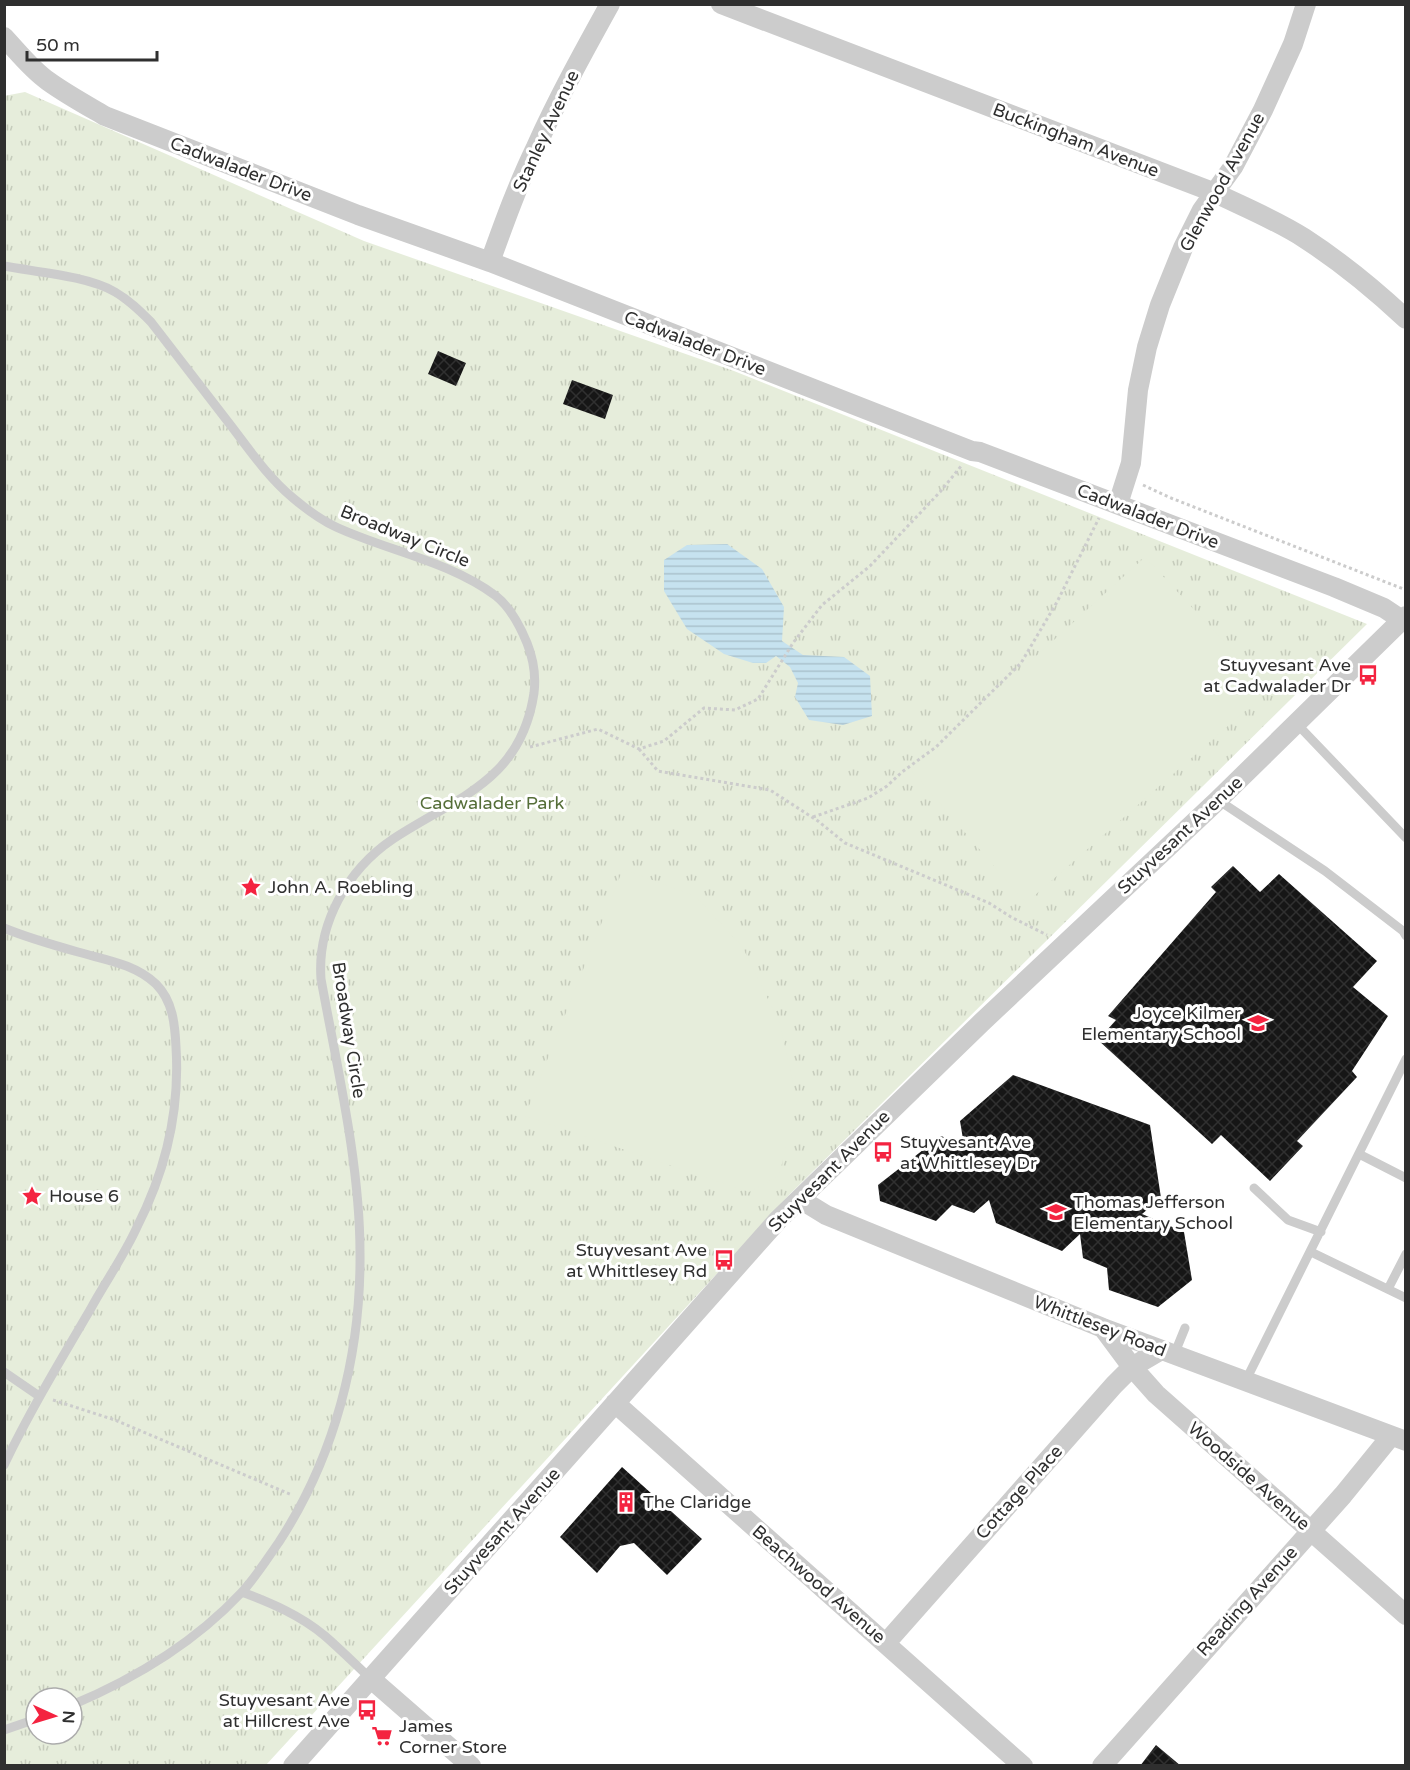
<svg xmlns="http://www.w3.org/2000/svg" width="1410" height="1770" font-family="'Varela Round',sans-serif">
  <style>
    .park { fill: url(#park-tufts); fill-rule: evenodd }
    .garden { fill: #e6eddb }
    .water { fill: url(#water-rules) }
    .building { fill: url(#building-cross-hatch) }
    .lines { fill: none; stroke-linecap: round; stroke-linejoin: round }
    .path { stroke: #ccc; stroke-width: 3; stroke-dasharray: 3 3; stroke-linecap: butt }
    .service { stroke: #ccc; stroke-width: 9 }
    .minor { stroke: #ccc; stroke-width: 20 }
    .labels { text-anchor: middle; stroke-width: 6; stroke-linejoin: round; paint-order: stroke }
    .street-label { font-size: 18px; fill: #2f2f2f; stroke: #fff }
    .poi-label { font-size: 18px; fill: #2f2f2f; stroke: #fff; text-anchor: start }
    .park-label { font-size: 18px; fill: #556e38; stroke: #fff }
  </style>
  <defs>
    <pattern id="park-tufts" width="24" height="20" patternUnits="userSpaceOnUse" patternTransform="scale(1.5)"><rect width="24" height="20" fill="#e6eddb"/><path d="M3 7l-1-3M5 7V3M7 7l1-3M15 17l-1-3M17 17v-4M19 17l1-3" fill="none" stroke="#c6ccbc"/></pattern>
    <pattern id="water-rules" width="6" height="5" patternUnits="userSpaceOnUse" patternTransform="scale(1.5)"><rect width="6" height="5" fill="#c6e2ef"/><path d="M0 2.5h6" fill="none" stroke="#aac2cd"/></pattern>
    <pattern id="building-cross-hatch" width="8" height="8" patternUnits="userSpaceOnUse" patternTransform="scale(1.5)"><rect width="8" height="8" fill="#161616"/><path d="M0 0l8 8M0 8l8-8" fill="none" stroke="#303030"/></pattern>
  </defs>
  <rect width="100%" height="100%" fill="#fff"/>
  <path class="park" d="M25,92L364,241L734,371L1367,624L790,1194L266,1765H5L4,96ZM36,1698H72V1734H36Z"/>
  <path class="garden" d="M1145,557L1269,690L1026,903L911,770Z
    M623,869L695,896L742,946L780,1024L797,1101L779,1176L749,1192L525,1116Z"/>
  <path class="water" d="M727,544L762,569L784,607L782,641L803,655L844,657L870,676L872,716L843,725L809,720L795,697L798,683L790,667L776,656L766,663H753L724,654L687,629L664,591V560L687,545Z"/>
  <path class="building" d="M438,351L466,363L456,386L428,374Z
    M572,380L613,395L605,419L563,404Z
    M1233,866L1260,892L1279,874L1377,961L1353,987L1388,1016L1352,1071L1357,1077L1297,1141L1303,1146L1270,1181L1221,1135L1212,1144L1098,1040L1116,1020L1108,1016L1216,892L1211,887Z
    M1013,1075L1150,1125L1161,1198L1142,1214L1184,1232L1192,1280L1158,1307L1109,1290L1107,1268L1083,1258L1080,1234L1062,1251L996,1223L989,1200L974,1213L952,1205L936,1221L880,1201L878,1185L941,1136L964,1145L960,1121Z
    M622,1467L702,1539L667,1575L634,1543L620,1546L597,1573L560,1537Z
    M1156,1745L1181,1766H1140Z"/>
  <g class="lines">
    <path class="path" d="M1143,485L1171,498L1406,590
      M530,747L598,729L639,749L664,741L704,708L735,710L758,699L793,643L822,605L870,566L940,492L962,465
      M639,749L658,771L770,790L818,821L845,843L989,903L1011,917L1047,935
      M813,817L868,798L887,786L902,772L936,747L1021,663L1057,602L1099,518
      M53,1400L115,1420L292,1495"/>
    <path class="service" d="M4,266C36,272 88,276 115,292C129,300 140,311 151,322C178,357 205,392 232,427C251,452 269,478 293,498C306,509 321,520 336,527C388,551 449,561 496,596C510,607 520,626 527,643C533,658 536,677 534,693C521,781 457,797 393,839C347,870 317,924 321,979C337,1067 360,1164 360,1253C361,1355 335,1456 279,1542C267,1559 256,1577 241,1593C195,1642 134,1679 72,1705
      M1296,723L1406,838
      M1218,800L1325,871L1403,931L1406,936
      M4,928C28,938 53,945 78,952C106,960 135,964 156,984C173,1001 175,1025 176,1047C180,1110 165,1172 137,1227C124,1256 105,1282 90,1310C60,1361 30,1411 4,1465
      M1359,1154L1406,1178
      M1254,1188L1288,1220L1321,1232
      M1311,1252L1406,1298
      M1388,1289L1406,1254
      M1174,1355L1185,1328
      M4,1372L39,1396
      M1245,1382L1406,1059
      M242,1592C271,1603 300,1615 325,1636C340,1649 355,1664 370,1678
      M4,1730L36,1719"/>
    <path class="minor" d="M721,4L1213,192C1244,207 1276,220 1304,238C1341,262 1374,289 1406,319
      M4,37C18,52 31,69 48,81C66,94 86,105 105,116L358,215L490,262L972,451L980,452L1334,587L1384,608L1402,620
      M490,262C504,223 518,184 536,147C558,98 584,51 610,4
      M1118,504L1131,463L1138,390L1147,347L1160,305L1183,248L1202,210L1233,167L1263,110L1293,44L1306,4
      M800,1199L826,1215L1103,1328L1406,1441
      M1103,1328L1132,1367L1156,1394L1406,1615
      M615,1403L1023,1766
      M886,1643L1114,1385L1132,1367L1161,1350
      M370,1678L471,1766
      M293,1766L778,1220L981,1023L1218,800L1406,616
      M1102,1766L1343,1495L1391,1436"/>
  </g>
  <defs>
    <g id="bus-bare" transform="scale(1.62)"><path d="M-5-6H5V4H4V6H2V4H-2V6H-4V4H-5ZM-3.5-4V0h7V-4ZM-3.5 1.2v1.5H-2V1.2ZM2 1.2v1.5H3.5V1.2Z" fill="#f42340" stroke="#fff" stroke-width="2.5" paint-order="stroke"/></g>
    <g id="sight-bare" transform="scale(1.62)"><path d="M0-6L1.8-2.2L6-1.7L2.9 1.2L3.7 5.4L0 3.3L-3.7 5.4L-2.9 1.2L-6-1.7L-1.8-2.2Z" fill="#f42340" stroke="#fff" stroke-width="2.5" paint-order="stroke"/></g>
    <g id="school-bare" transform="scale(1.62)"><path d="M0-5L7-2L0 1L-7-2ZM-4 1L0 2.5L4 1V4Q0 6-4 4Z" fill="#f42340" stroke="#fff" stroke-width="2.5" paint-order="stroke"/></g>
    <g id="building-bare" transform="scale(1.62)"><path d="M-4-6H4V6H1V3H-1V6H-4ZM-2.5-4.3h1.7v1.8h-1.7ZM.8-4.3h1.7v1.8H.8ZM-2.5-1h1.7V.8h-1.7ZM.8-1h1.7V.8H.8Z" fill="#f42340" stroke="#fff" stroke-width="2.5" paint-order="stroke"/></g>
    <g id="supermarket-bare" transform="scale(1.62)"><path d="M-6-5.5h2.5l.6 2H6L4.5 2H-2.5L-4.4-4H-6ZM-1.5 3.2a1.3 1.3 0 1 0 .1 0ZM3 3.2a1.3 1.3 0 1 0 .1 0Z" fill="#f42340" stroke="#fff" stroke-width="2.5" paint-order="stroke"/></g>
  </defs>
  <g fill-rule="evenodd">
    <use href="#bus-bare" x="1368" y="675"/>
    <use href="#sight-bare" x="251" y="887"/>
    <use href="#school-bare" x="1258" y="1023"/>
    <use href="#bus-bare" x="883" y="1152"/>
    <use href="#sight-bare" x="32" y="1196"/>
    <use href="#school-bare" x="1056" y="1212"/>
    <use href="#bus-bare" x="724" y="1260"/>
    <use href="#building-bare" x="626" y="1502"/>
    <use href="#bus-bare" x="367" y="1710"/>
    <use href="#supermarket-bare" x="382" y="1736"/>
  </g>
  <g class="labels">
    <g class="street-label">
      <text transform="translate(546 131) rotate(-65)" y="6">Stanley Avenue</text>
      <text transform="translate(1076 140) rotate(21)" y="6">Buckingham Avenue</text>
      <text transform="translate(241 169) rotate(21)" y="6">Cadwalader Drive</text>
      <text transform="translate(1222 182) rotate(-61)" y="6">Glenwood Avenue</text>
      <text transform="translate(695 343) rotate(21)" y="6">Cadwalader Drive</text>
      <text transform="translate(1148 516) rotate(21)" y="6">Cadwalader Drive</text>
      <text transform="translate(405 536) rotate(22)" y="6">Broadway Circle</text>
      <text transform="translate(1180 835) rotate(-43)" y="6">Stuyvesant Avenue</text>
      <text transform="translate(349 1030) rotate(81)" y="6">Broadway Circle</text>
      <text transform="translate(829 1171) rotate(-45)" y="6">Stuyvesant Avenue</text>
      <text transform="translate(1100 1326) rotate(21)" y="6">Whittlesey Road</text>
      <text transform="translate(1249 1476) rotate(41)" y="6">Woodside Avenue</text>
      <text transform="translate(1019 1492) rotate(-48)" y="6">Cottage Place</text>
      <text transform="translate(502 1531) rotate(-48)" y="6">Stuyvesant Avenue</text>
      <text transform="translate(819 1584) rotate(41)" y="6">Beachwood Avenue</text>
      <text transform="translate(1247 1601) rotate(-48)" y="6">Reading Avenue</text>
    </g>
    <g class="poi-label">
      <text x="1351" y="671" text-anchor="end">Stuyvesant Ave<tspan x="1351" dy="21">at Cadwalader Dr</tspan></text>
      <text x="268" y="893">John A. Roebling</text>
      <text x="1241" y="1019" text-anchor="end">Joyce Kilmer<tspan x="1241" dy="21">Elementary School</tspan></text>
      <text x="900" y="1148">Stuyvesant Ave<tspan x="900" dy="21">at Whittlesey Dr</tspan></text>
      <text x="49" y="1202">House 6</text>
      <text x="1073" y="1208">Thomas Jefferson<tspan x="1073" dy="21">Elementary School</tspan></text>
      <text x="707" y="1256" text-anchor="end">Stuyvesant Ave<tspan x="707" dy="21">at Whittlesey Rd</tspan></text>
      <text x="643" y="1508">The Claridge</text>
      <text x="350" y="1706" text-anchor="end">Stuyvesant Ave<tspan x="350" dy="21">at Hillcrest Ave</tspan></text>
      <text x="399" y="1732">James<tspan x="399" dy="21">Corner Store</tspan></text>
    </g>
    <g class="park-label">
      <text x="492" y="809">Cadwalader Park</text>
    </g>
  </g>
  <rect width="1410" height="1770" fill="none" stroke="#2f2f2f" stroke-width="12"/>
  <g transform="translate(54 1716) rotate(94)"><circle r="28" fill="#ffffff" stroke="#acacac" stroke-width="1.5"/>
  <path d="M0-4.5L10 22L0 15L-10 22Z" fill="#f42340"/>
  <text y="-9" font-size="16" font-weight="bold" text-anchor="middle" fill="#2f2f2f">N</text>
  </g>
  <path d="M27 51v9h130v-9" fill="none" stroke="#2f2f2f" stroke-width="3"/>
  <text x="36" y="51" font-size="18" fill="#2f2f2f" stroke="#ffffff" stroke-width="4.5" paint-order="stroke">50 m</text>
</svg>
